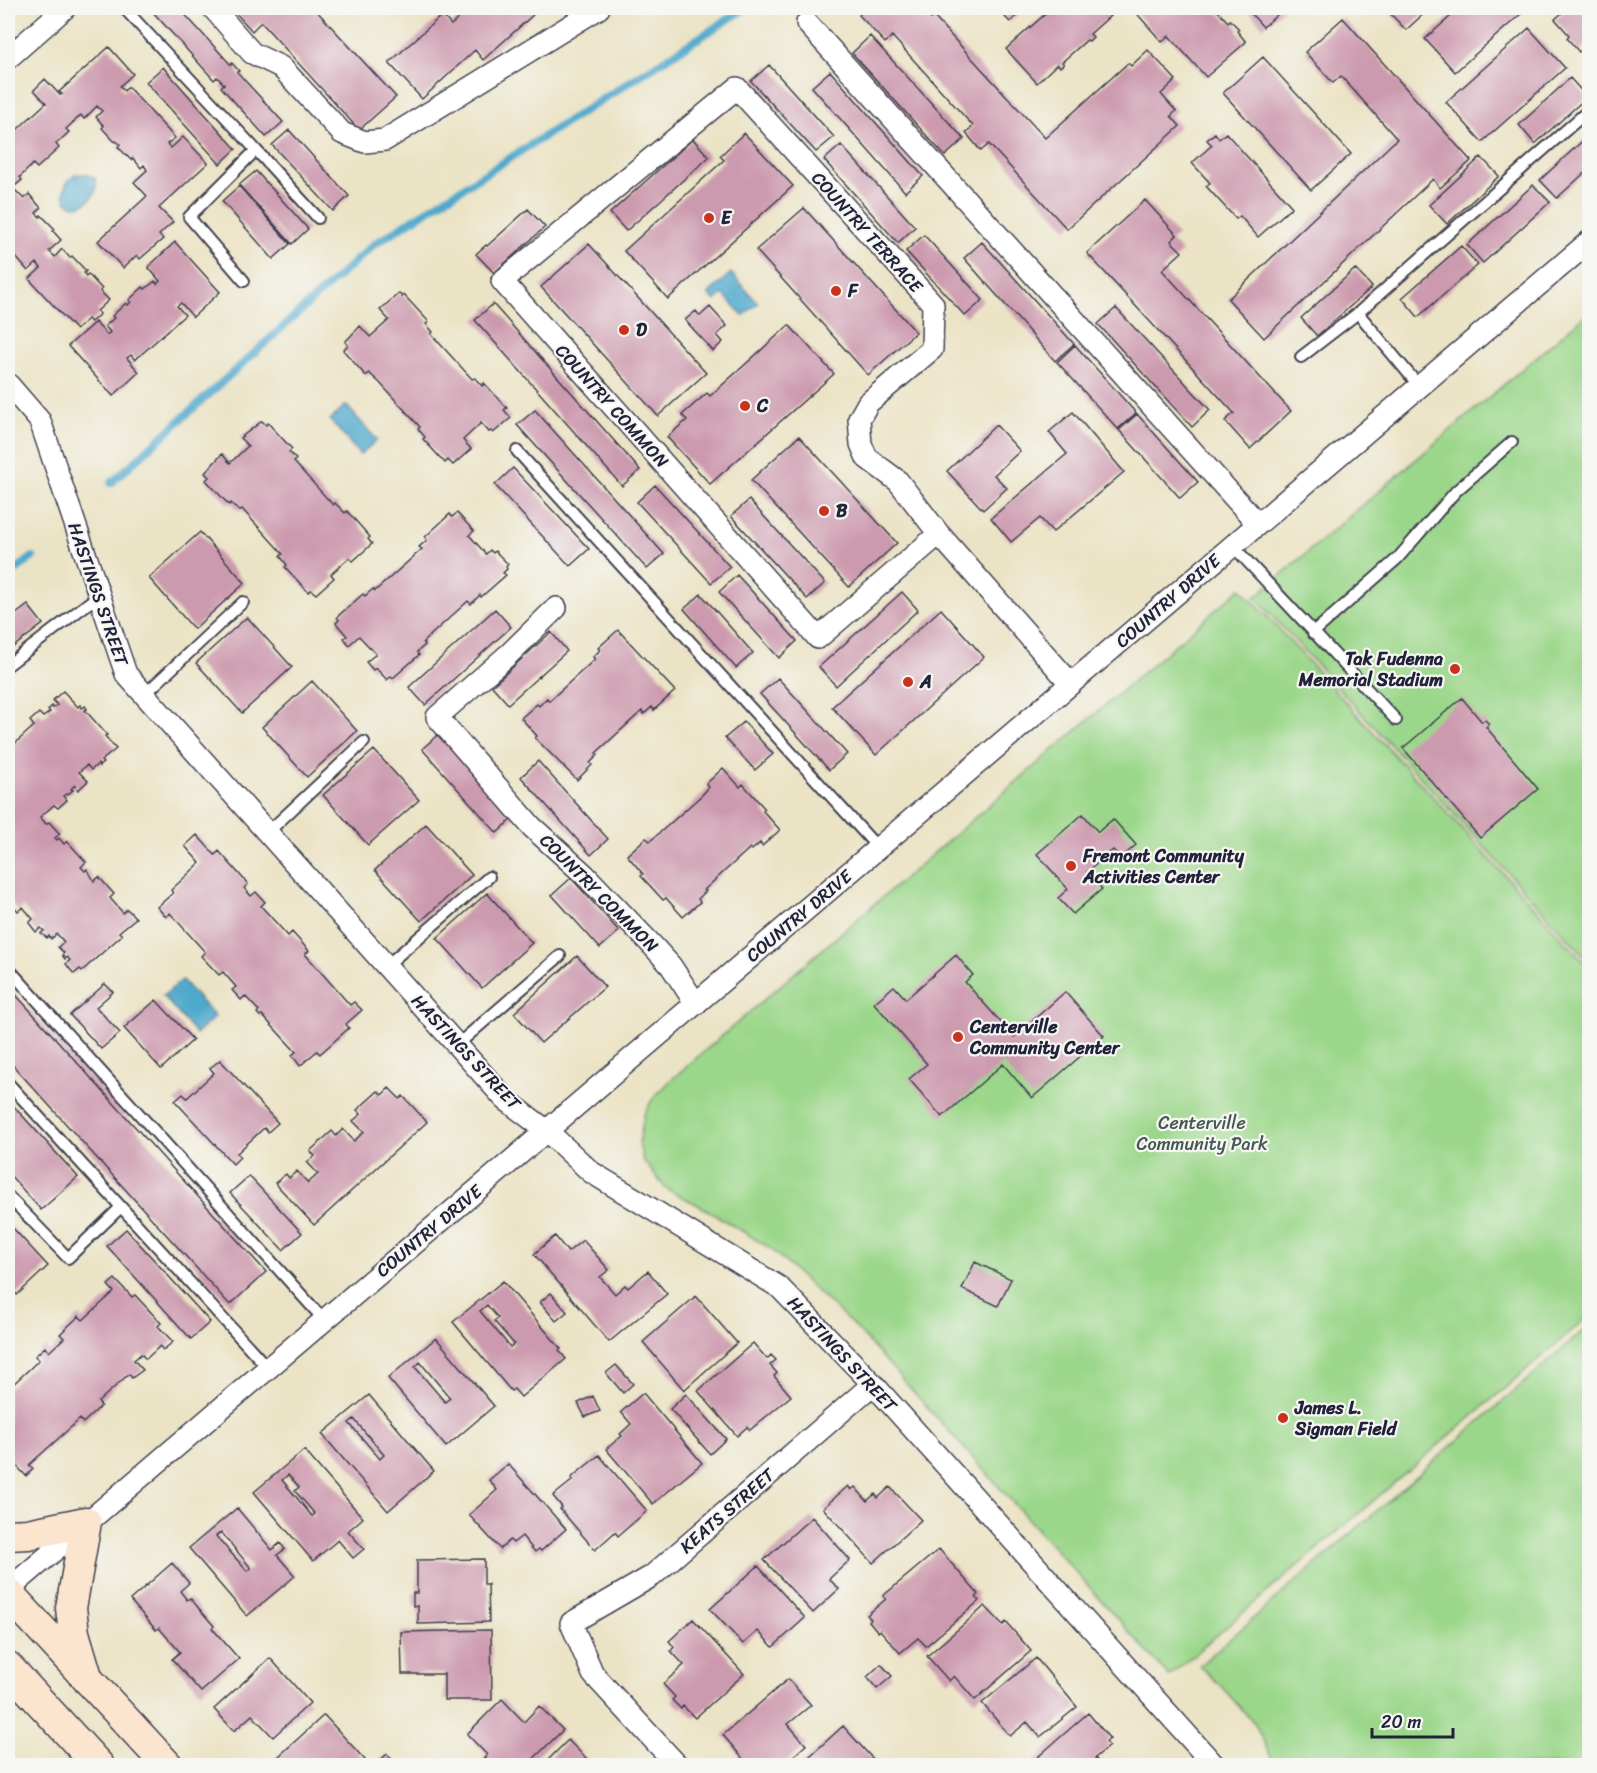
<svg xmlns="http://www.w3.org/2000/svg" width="1597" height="1773" font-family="Sriracha,sans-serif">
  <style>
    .green { fill: #9bd78a; stroke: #5e7c62; stroke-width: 1.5 }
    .water { fill: #4fa9cc; stroke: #386684; stroke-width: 1.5 }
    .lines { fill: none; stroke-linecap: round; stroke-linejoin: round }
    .stream { stroke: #4fa9cc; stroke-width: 8 }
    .building { fill: #cc9aae; fill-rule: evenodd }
    .lane-casing { stroke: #403f50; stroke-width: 14 }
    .street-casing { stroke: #403f50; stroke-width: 24 }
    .secondary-casing { stroke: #403f50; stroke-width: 33 }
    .lane { stroke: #fff; stroke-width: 10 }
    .street { stroke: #fff; stroke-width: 21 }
    .secondary { stroke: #fce5cf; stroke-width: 30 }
    .poi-dot { fill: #c8321e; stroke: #f6f6f2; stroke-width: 2 }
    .labels { text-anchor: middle; stroke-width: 4.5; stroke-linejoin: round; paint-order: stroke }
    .poi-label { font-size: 18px; font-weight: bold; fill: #22223b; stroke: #f6f6f2; text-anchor: start }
    .street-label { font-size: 18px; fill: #22223b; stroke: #f6f6f2 }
    .park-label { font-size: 18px; fill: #465853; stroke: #f6f6f2 }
  </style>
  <rect width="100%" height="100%" fill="#f6f6f2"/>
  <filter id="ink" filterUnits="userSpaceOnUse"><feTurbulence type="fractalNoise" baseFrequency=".0167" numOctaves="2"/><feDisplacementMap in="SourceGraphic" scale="12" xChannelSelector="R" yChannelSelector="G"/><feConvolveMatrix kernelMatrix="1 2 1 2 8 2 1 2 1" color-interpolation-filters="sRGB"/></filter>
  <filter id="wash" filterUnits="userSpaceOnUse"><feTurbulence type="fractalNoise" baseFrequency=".008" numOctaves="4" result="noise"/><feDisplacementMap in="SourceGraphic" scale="24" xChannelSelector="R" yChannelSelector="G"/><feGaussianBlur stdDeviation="1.35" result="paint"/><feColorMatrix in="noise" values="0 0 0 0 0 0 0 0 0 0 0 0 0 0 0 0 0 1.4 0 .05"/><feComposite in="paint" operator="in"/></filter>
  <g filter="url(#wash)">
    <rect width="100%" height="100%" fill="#ebe3c5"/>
    <path class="green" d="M1589,312V961L1255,597Z
      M1241,588L1589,967V1316L1169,1676L856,1328L770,1248L704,1208L665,1188L643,1160L639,1143L644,1115L652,1100L672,1079Z
      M1589,1326V1765H1275L1255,1724L1219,1684L1199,1666Z"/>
    <path class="water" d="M77,174H86L95,178C100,194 88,206 73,206L66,201C61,189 67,179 77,174Z
      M731,273L758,303L743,316L723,294L715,301L708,294Z
      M346,405L377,440L360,455L330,420Z
      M182,980L215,1017L196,1034L163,996Z"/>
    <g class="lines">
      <path class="stream" d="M111,483L373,245L746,8
        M8,576L33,557"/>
    </g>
    <g id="blocks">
      <path class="building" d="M158,8H179L231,65L232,63L239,71L237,72L283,122L266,137L221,87L224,84L217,77L214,80L153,12Z
        M231,8H314L396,97L359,130L261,22L252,31Z
        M470,8H530L535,13L483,60L475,50L422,99L389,63L442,15L451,25Z
        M867,8H921L931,19L934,17L1045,138L1128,63L1131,66L1148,50L1176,80L1161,94L1176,111L1171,116L1180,126L1067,229L989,144L981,151L966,133L973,126L892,36L885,43L859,15Z
        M996,8H1025L1010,22Z
        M1052,8H1103L1110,16L1090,34L1093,37L1089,41L1087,40L1062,62L1064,64L1060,67L1057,64L1037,83L1006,49Z
        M1132,8H1215L1228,22L1230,20L1239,29L1237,31L1246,42L1206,77L1169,36L1162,42Z
        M1246,8H1285L1263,27Z
        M1385,8H1430L1406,30Z
        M1460,8H1517L1522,13L1455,72L1425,39Z
        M1568,8H1590V43L1579,52L1567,38L1569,35L1555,19Z
        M1343,18L1471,161L1440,188L1433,179L1264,338L1228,299L1397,139L1341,76L1333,83L1305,52Z
        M1529,28L1565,68L1482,142L1446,102Z
        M870,36L964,139L945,156L852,53Z
        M109,47L133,74L120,86L124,91L128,87L175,138L167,144L171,148L183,137L208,163L159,208L173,222L159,235L163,239L140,259L137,255L123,268L98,241L147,196L134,182L147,170L144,165L141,168L133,158L131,160L118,147L120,144L116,141L115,142L102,128L104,126L96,117L102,111L97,106L84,119L81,115L66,129L69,132L56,144L59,148L37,168L33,164L20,177L22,180L10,190L12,193L15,190L24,199L29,194L41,208L36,213L40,217L41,215L55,229L53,231L61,240L49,251L55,257L62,249L70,258L72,256L86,271L84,273L86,276L88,274L102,289L100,291L109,300L97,311L100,314L91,322L88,319L76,330L29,279L41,268L37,263L28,271L8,248V138L46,103L34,90L45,79L60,95L62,94L59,92Z
        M1263,57L1351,154L1311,190L1223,93Z
        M769,65L834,137L816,152L751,81Z
        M163,67L236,149L220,164L146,82Z
        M830,71L923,176L905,192L812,87Z
        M1570,78L1587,97L1535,144L1519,125Z
        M289,130L349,196L333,211L272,145Z
        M744,133L793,186L668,299L624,251L724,160L720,156Z
        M1215,133L1219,139L1226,133L1292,207L1258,237L1240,216L1236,219L1206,186L1210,183L1192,163L1212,145L1207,140Z
        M1590,134V168L1557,198L1540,180Z
        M693,139L709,157L626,231L610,213Z
        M841,145L915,227L898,243L824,160Z
        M1481,157L1499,176L1447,224L1429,205Z
        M256,171L308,229L292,244L239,185Z
        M1533,185L1550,202L1483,263L1467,245Z
        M239,186L290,244L273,259L222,201Z
        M1145,200L1177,235L1171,241L1182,252L1162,270L1291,411L1250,449L1225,421L1234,413L1087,253Z
        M804,208L916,332L868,375L756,250Z
        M528,209L545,227L494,273L476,254L486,245L487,246Z
        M924,235L983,300L965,316L906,251Z
        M175,242L220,292L193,317L181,303L177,306L185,315L135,360L131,355L127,358L139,372L113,396L68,346L95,322L107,335L110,332L105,326L114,318L112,316L126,303L128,305L131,302L129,300L143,287L145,289L155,281L157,284L160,281L148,267Z
        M982,242L1074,344L1055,361L964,258Z
        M589,244L706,373L658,416L541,287Z
        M1461,246L1478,265L1418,317L1402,298Z
        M1355,269L1372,287L1317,336L1301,318Z
        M399,293L402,297L404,295L429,322L426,324L433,332L431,334L472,379L475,378L482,386L484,383L507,408L504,410L511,418L493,433L491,431L489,432L481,423L463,440L471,449L453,465L448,460L445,463L423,439L425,437L418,429L420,427L379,382L369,373L366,376L343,350L348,345L345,342L360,326L370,337L389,320L380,310Z
        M493,304L640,470L622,486L475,320Z
        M710,307L727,326L717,335L723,342L713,351L685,320L696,311L700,316Z
        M1116,308L1210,410L1192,427L1098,324Z
        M789,325L834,374L710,484L667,437L687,420L682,415L707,393L710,396Z
        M1075,345L1136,413L1118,429L1057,362Z
        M535,410L664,554L647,569L517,425Z
        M1073,412L1124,472L1053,532L1040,518L1011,542L991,518L1067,454L1049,432Z
        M1137,414L1198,482L1180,498L1119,430Z
        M262,421L266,425L268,423L292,449L289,452L296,459L294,462L333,505L335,503L345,513L347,511L370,537L368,539L372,544L353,561L349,558L331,574L334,578L316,594L311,590L308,592L285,567L287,565L280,556L283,554L242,509L239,511L231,503L229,505L206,480L209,477L205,473L222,454L230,463L248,446L240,438Z
        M996,425L1020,451L994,475L1007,488L983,510L947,471Z
        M799,436L897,543L849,587L751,480Z
        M513,468L589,549L570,566L495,485Z
        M655,485L730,567L711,583L637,502Z
        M749,500L825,583L807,599L731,516Z
        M457,513L474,531L469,535L486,554L490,550L493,553L495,551L508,564L506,567L507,569L503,573L506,575L481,597L480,595L471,604L468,601L423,642L425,645L417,652L419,655L393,678L391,676L387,680L376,668L373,670L366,662L376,654L359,636L349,645L344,638L347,636L336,623L339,620L337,617L363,594L365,596L373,589L375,591L422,549L419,547L427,540L425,537L450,514L452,517Z
        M200,532L245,583L194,629L149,578Z
        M737,575L797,641L779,658L719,592Z
        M902,592L918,610L836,686L819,667Z
        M701,594L753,653L736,668L684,609Z
        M28,605L43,624L8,651V620Z
        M495,609L511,627L425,705L409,687Z
        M941,609L984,657L876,755L832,707Z
        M247,617L292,667L242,713L196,663Z
        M618,630L675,691L654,710L652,707L644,714L642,711L596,753L598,755L590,763L592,765L577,780L535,738L537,736L521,718L537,704L539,706L547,698L549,701L595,659L593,657L600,650L598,648Z
        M551,632L567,651L508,704L492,686Z
        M778,678L847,754L829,770L760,694Z
        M312,681L357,731L307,777L262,727Z
        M63,691L78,707L80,705L82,708L85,706L87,709L85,710L107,735L105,736L116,749L101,761L103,763L99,766L98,764L91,770L87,765L79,772L88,781L78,790L75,785L71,789L73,790L67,795L66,794L63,796L67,800L58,808L54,805L40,817L46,824L49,822L60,834L55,838L57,840L59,838L64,844L67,841L86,862L81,867L85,871L87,869L94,881L99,877L114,894L110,898L123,913L127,909L136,918L119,932L122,935L82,971L80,969L74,974L66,964L70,960L67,957L65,959L62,955L64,953L58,947L64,942L57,934L51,939L49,936L47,938L41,933L44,931L41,928L36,932L29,923L33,919L23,907L18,911L8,900V746L10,744L12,746L34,726L30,721L39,713L43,717L50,712L48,710L52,706L53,708L57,705L53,700Z
        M1462,698L1482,722L1485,720L1489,724L1486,727L1538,789L1480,838L1403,748Z
        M744,722L773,754L755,770L725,738Z
        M440,733L515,816L497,833L422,749Z
        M374,750L419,800L368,845L323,795Z
        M538,761L608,839L591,855L521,777Z
        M723,768L740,787L743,784L765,809L763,811L780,830L762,846L760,843L752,850L750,848L704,890L706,891L698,899L700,902L683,917L666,898L663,900L641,876L643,874L627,855L646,838L650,841L656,836L702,795L709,787L706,784Z
        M1083,814L1098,832L1113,819L1136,845L1121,858L1113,850L1087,872L1102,889L1073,914L1058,898L1068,889L1037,854Z
        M426,824L472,875L421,921L375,870Z
        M197,835L215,855L219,851L248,884L244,888L251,896L256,892L265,902L261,906L288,936L292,932L309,951L305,954L350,1005L354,1002L362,1010L346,1024L349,1028L320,1054L317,1051L300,1066L292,1055L296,1052L262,1015L260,1016L257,1013L259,1011L245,996L241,1000L232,990L236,987L223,972L219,975L201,956L205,952L170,913L166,917L157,907L173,893L171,890L200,863L185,846Z
        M571,878L619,931L600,948L552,895Z
        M487,893L532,943L482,988L437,938Z
        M956,955L973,975L965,982L1014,1037L1065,992L1104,1036L1032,1098L1003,1064L942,1117L909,1079L927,1064L874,1003L894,986L906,999Z
        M577,956L605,987L541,1043L514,1013Z
        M105,984L113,992L96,1007L120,1033L101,1049L70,1015Z
        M8,986L266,1272L230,1305L8,1060Z
        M156,1000L193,1040L161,1069L124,1028Z
        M220,1060L278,1123L268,1132L264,1128L237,1153L240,1157L233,1164L175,1101L183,1094L187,1098L214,1073L210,1068Z
        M389,1088L400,1099L403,1096L427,1122L314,1225L275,1183L286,1174L289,1178L297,1171L308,1183L318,1174L307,1162L315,1156L310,1151L332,1131L336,1136L343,1129L354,1141L364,1132L353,1121L361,1114L357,1110L378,1091L382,1095Z
        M10,1102L78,1177L41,1210L8,1173V1105Z
        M249,1176L302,1233L283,1250L230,1193Z
        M11,1226L48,1266L17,1295L8,1285V1230Z
        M126,1229L210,1322L191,1339L107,1246Z
        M555,1236L568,1252L583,1240L609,1270L600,1277L615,1294L625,1285L628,1288L648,1271L667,1294L609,1342L534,1254Z
        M975,1262L1011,1279L998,1306L962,1289Z
        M115,1279L132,1297L135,1295L161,1323L158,1326L173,1342L163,1350L160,1346L146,1359L141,1354L134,1360L143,1370L132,1378L129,1374L98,1402L101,1406L83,1423L80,1419L29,1465L33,1469L26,1476L11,1460L8,1463V1389L39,1360L35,1356L45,1347L49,1352L64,1338L60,1334L79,1316L83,1320L114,1292L108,1285Z
        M503,1281L561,1349L559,1350L566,1359L521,1397L514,1389L511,1391L453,1322ZM487,1305L498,1318L494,1321L514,1344L510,1347L480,1311Z
        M551,1293L567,1312L556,1321L540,1302Z
        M696,1296L737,1343L684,1390L643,1342Z
        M436,1338L494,1406L446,1447L388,1378ZM420,1362L450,1398L445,1402L415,1367Z
        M753,1343L767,1359L771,1355L776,1360L770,1365L777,1373L774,1376L791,1396L750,1430L747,1427L737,1436L698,1391Z
        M616,1365L633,1384L623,1393L606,1373Z
        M643,1393L702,1463L653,1504L606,1449L622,1436L620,1434L631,1424L621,1412Z
        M686,1394L726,1439L710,1454L670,1409Z
        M369,1395L434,1471L388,1511L322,1434ZM354,1419L384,1455L380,1459L349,1423Z
        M593,1396L600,1411L585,1417L578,1403Z
        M304,1450L363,1518L348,1531L364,1549L353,1558L338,1540L313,1561L254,1492ZM288,1475L299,1487L295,1491L315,1514L312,1516L282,1480Z
        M599,1455L647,1511L618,1536L615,1532L595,1550L560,1509L562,1507L553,1496L573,1480L571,1478Z
        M508,1464L566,1529L541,1551L539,1549L535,1552L522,1536L513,1543L510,1540L500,1549L469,1515L497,1490L489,1480Z
        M848,1486L851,1490L855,1487L867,1501L875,1494L878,1498L890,1487L921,1520L873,1563L823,1508Z
        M237,1508L272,1550L280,1543L285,1549L277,1555L295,1576L247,1616L189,1548ZM221,1532L251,1568L247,1571L216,1536Z
        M812,1517L850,1560L829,1579L839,1589L813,1613L764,1560Z
        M939,1549L978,1594L976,1597L979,1601L926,1646L918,1638L900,1653L880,1630L878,1632L869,1621L871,1619L867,1615L886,1599L883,1596Z
        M484,1559V1584H488L489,1622L418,1624V1606H413V1593H417V1560Z
        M172,1563L189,1583L180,1591L187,1600L190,1598L214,1626L212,1628L239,1659L201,1692L172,1659L180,1652L159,1628L156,1630L130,1600Z
        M758,1566L805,1618L773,1647L758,1631L743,1644L710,1609Z
        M985,1606L1003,1625L1006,1622L1031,1651L975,1700L954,1676L949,1681L927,1656Z
        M693,1619L744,1674L695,1718L683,1706L681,1709L672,1700L675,1697L663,1684L684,1665L671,1651L674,1647L669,1641Z
        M491,1630L492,1700H444V1674H402L401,1632Z
        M270,1658L310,1703L273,1737L252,1715L234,1731L214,1709Z
        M1036,1658L1077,1707L1040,1737L1027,1722L1010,1736L982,1703Z
        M881,1664L892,1676L877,1689L867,1677Z
        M788,1679L811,1705L788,1724L806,1745L782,1766H749L723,1735Z
        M502,1699L524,1722L539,1706L563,1730L526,1766H477L487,1755L467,1734Z
        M1088,1713L1110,1739L1106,1742L1109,1746L1095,1758L1102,1766H1035L1032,1762Z
        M324,1715L365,1760L359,1766H268Z
        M843,1726L872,1758L864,1766H799Z
        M568,1740L594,1766H542Z
        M387,1754L398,1766H374Z"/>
    </g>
  </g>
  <g filter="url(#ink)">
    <use href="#blocks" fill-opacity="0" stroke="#403f50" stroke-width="1.5"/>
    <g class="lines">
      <g class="lane-casing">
        <path id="lane" d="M124,8L256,150L189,217L244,281
          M256,150L318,218
          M1358,313L1419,386
          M1301,357L1358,313L1590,109
          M517,451L878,848
          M1233,546L1396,720
          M1313,633L1398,558L1456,491L1512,442
          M8,665L99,595
          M144,695L243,602
          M267,833L364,742
          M386,966L489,877
          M8,968L324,1320
          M457,1045L560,956
          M8,1083L268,1368
          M8,1196L68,1258L121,1207"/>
      </g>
      <g class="street-casing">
        <path id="street" d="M213,8L252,53L281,67L342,133L365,142L385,140L599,8
          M807,23L1258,524
          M8,58L65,8
          M8,384L40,421L126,674L505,1099L547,1131L591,1172L779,1287L873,1384L1215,1766
          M939,534L818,638L502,281L737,88L933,304L932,349L868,403L859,419L861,444L867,458L898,481L939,534L1071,684
          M556,608L509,654L437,717L532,827L585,875L653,946L671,966L696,1004
          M8,1590L1590,241
          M678,1766L593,1674L571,1623L652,1576L873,1384"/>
      </g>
      <g class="secondary-casing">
        <path id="secondary" d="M8,1535L28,1534L86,1522L71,1608L74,1633L88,1680
          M8,1593L168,1766
          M8,1667L99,1766"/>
      </g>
      <use href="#lane" class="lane"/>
      <use href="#street" class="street"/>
      <use href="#secondary" class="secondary"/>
    </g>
  </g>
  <g class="poi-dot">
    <circle cx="709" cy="218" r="6"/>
    <circle cx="836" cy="291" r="6"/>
    <circle cx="624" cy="330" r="6"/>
    <circle cx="745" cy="406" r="6"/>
    <circle cx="824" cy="511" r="6"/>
    <circle cx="1455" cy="669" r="6"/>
    <circle cx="908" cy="682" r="6"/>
    <circle cx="1071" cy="866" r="6"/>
    <circle cx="958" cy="1037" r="6"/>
    <circle cx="1283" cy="1418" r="6"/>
  </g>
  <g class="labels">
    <g class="poi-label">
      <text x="721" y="224">E</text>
      <text x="848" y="297">F</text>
      <text x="636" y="336">D</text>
      <text x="757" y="412">C</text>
      <text x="836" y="517">B</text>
      <text x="1443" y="665" text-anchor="end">Tak Fudenna<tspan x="1443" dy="21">Memorial Stadium</tspan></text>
      <text x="920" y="688">A</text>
      <text x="1083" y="862">Fremont Community<tspan x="1083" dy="21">Activities Center</tspan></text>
      <text x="970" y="1033">Centerville<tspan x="970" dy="21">Community Center</tspan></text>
      <text x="1295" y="1414">James L.<tspan x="1295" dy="21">Sigman Field</tspan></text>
    </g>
    <g class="street-label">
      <text transform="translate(867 232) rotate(48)" y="6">COUNTRY TERRACE</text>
      <text transform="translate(612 406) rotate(48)" y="6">COUNTRY COMMON</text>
      <text transform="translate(98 594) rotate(71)" y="6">HASTINGS STREET</text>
      <text transform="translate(1168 601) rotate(-41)" y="6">COUNTRY DRIVE</text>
      <text transform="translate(599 893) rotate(45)" y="6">COUNTRY COMMON</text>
      <text transform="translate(799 916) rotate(-40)" y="6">COUNTRY DRIVE</text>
      <text transform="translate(466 1052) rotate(47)" y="6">HASTINGS STREET</text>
      <text transform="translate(429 1231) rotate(-40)" y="6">COUNTRY DRIVE</text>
      <text transform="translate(842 1354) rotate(47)" y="6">HASTINGS STREET</text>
      <text transform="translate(727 1511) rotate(-41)" y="6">KEATS STREET</text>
    </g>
    <g class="park-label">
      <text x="1202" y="1129">Centerville<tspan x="1202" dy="21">Community Park</tspan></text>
    </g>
  </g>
  <rect width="1597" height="1773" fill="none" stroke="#f6f6f2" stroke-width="30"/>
  <path d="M1372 1728v9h81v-9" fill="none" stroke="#22223b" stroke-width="3"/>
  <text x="1381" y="1728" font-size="18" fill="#22223b" stroke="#f6f6f2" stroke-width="4.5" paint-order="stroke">20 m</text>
</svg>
